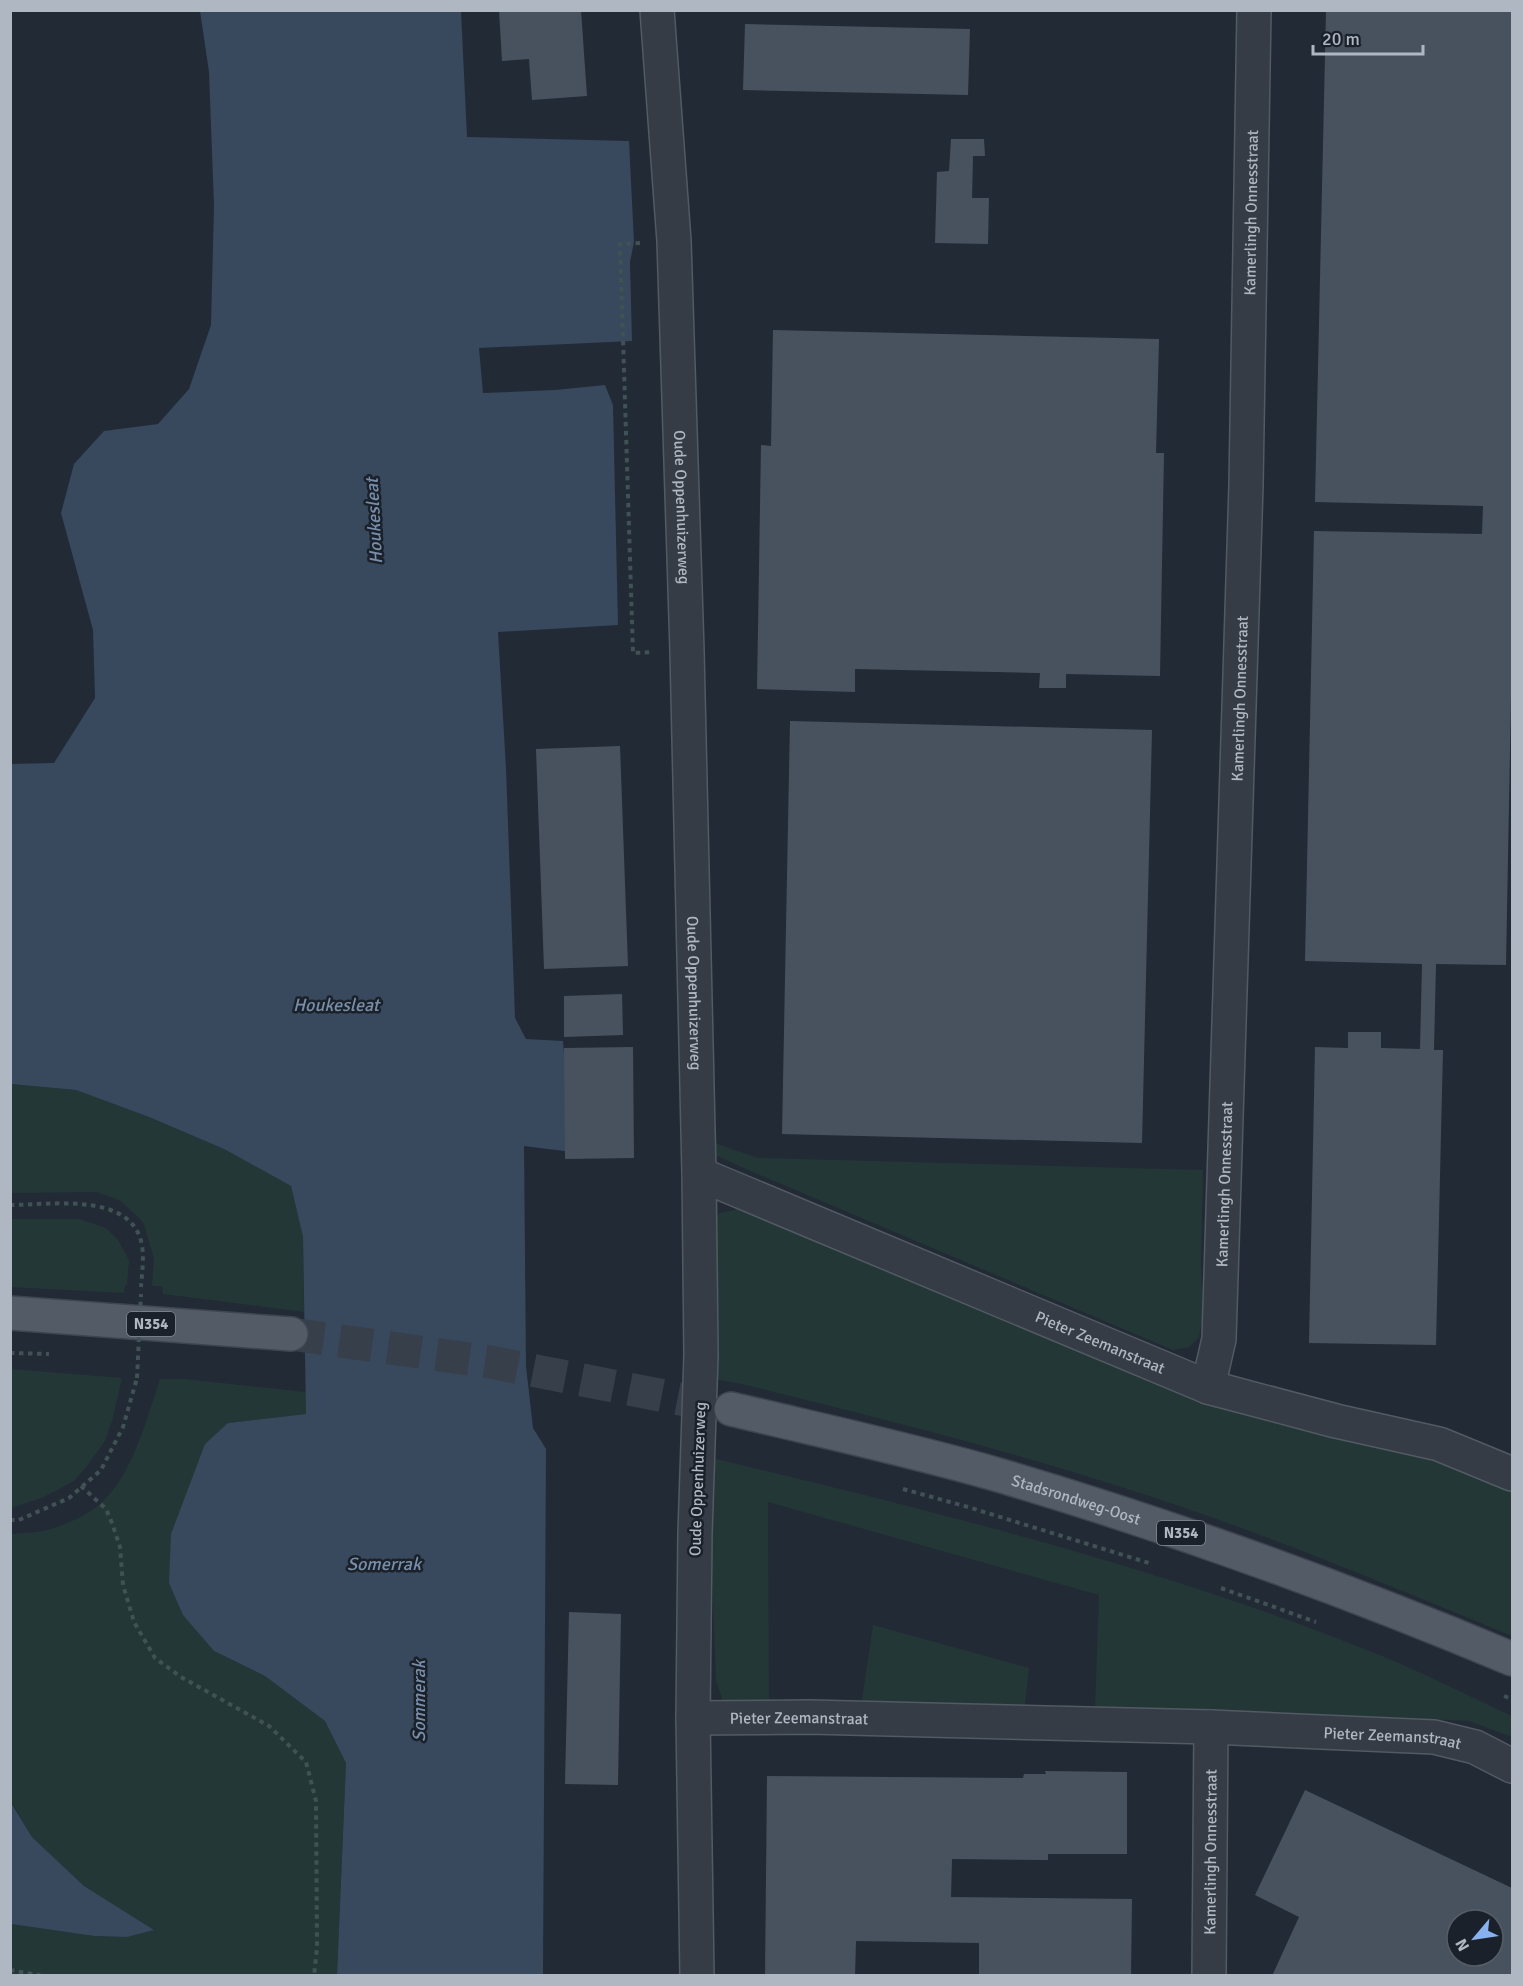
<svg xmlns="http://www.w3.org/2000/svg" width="1523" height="1986" font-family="Signika,sans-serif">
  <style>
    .green { fill: #243737 }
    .water { fill: #38485d }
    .building { fill: #48525f; fill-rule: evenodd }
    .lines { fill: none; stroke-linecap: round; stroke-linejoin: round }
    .primary-tunnel { stroke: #373f4a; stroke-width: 33; stroke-dasharray: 33 16; stroke-linecap: butt }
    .street-casing { stroke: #525a64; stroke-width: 36 }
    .primary-casing { stroke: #3e4550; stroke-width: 36 }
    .path { stroke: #415254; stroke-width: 4; stroke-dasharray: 4.5 4.5; stroke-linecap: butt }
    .street { stroke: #353c46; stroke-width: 33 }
    .primary { stroke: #535b66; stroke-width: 33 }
    .path-bridge { stroke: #415254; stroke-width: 4; stroke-dasharray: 4.5 4.5; stroke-linecap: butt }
    .labels { text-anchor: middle; stroke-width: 5; stroke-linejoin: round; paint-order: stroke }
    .shield { fill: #1a212a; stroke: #828a95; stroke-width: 1.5 }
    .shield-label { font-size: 15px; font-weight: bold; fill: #afb7c3 }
    .street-label { font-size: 16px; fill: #afb7c3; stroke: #1a212a }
    .water-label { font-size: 18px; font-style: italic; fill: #798ea9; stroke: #1a212a }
  </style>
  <rect width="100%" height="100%" fill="#222a35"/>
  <path class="green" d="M10,1084L76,1090L149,1117L224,1149L291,1186L303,1237L304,1312L163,1294L162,1286H152L154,1258L143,1222L121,1201L97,1192L11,1193Z
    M706,1140L758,1158L1203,1170L1201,1265L1203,1314L1199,1337L1189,1347L1173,1350L746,1169L715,1155Z
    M739,1209L1453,1463L1512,1490V1636C1389,1585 1267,1534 1140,1493C1009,1450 875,1417 742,1384L708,1378L707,1228L720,1213Z
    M11,1219H79L106,1228L118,1240L129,1260L127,1285H125L124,1293L11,1287Z
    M11,1369L122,1378L112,1421L105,1441L87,1466L74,1481L44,1497L11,1508Z
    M160,1379H184L306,1392V1414L228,1423L214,1651L265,1676L325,1721L346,1763L337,1975H11V1924L94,1936L127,1937L153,1930L84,1886L32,1837L11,1801L10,1534C22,1533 36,1533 47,1530C65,1525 87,1516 101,1503C132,1476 147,1418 160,1379Z
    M708,1457C933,1511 1158,1566 1372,1652C1420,1671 1466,1695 1512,1716V1737L1469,1721L1294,1713L1095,1710L1099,1595L768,1502L769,1702L732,1703L723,1701L716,1681Z
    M873,1625L1029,1668L1025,1705L861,1707Z"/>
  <path class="water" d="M200,11H461L467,137L629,141L634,242L630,262L632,341L479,348L483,393L555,390L605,385L613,405L618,625L498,632L506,768L515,1018L526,1039L563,1041L572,1152L524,1146L526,1366L533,1428L546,1449L543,1975H337L346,1763L325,1721L265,1676L214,1651L183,1615L169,1583L171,1534L205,1444L228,1423L306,1414L303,1237L291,1186L224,1149L149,1117L76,1090L11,1084L10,764L54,763L95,698L93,630L61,513L74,464L104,431L158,424L189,389L211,325L214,206L209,72Z
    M10,1801L32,1837L84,1886L154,1930L127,1937L94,1936L11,1924Z"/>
  <path class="building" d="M499,10H581L587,96L532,100L529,59L502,61Z
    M1326,10H1512V642L1506,965L1436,964L1434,1050H1443L1436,1345L1309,1343L1315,1047L1348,1048V1032H1381V1048L1420,1049L1422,964L1305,961L1314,531L1482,534L1483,506L1315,502Z
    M745,24L970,29L968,95L743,90Z
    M951,139H984L985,156H973L972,198H989L988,244L935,243L937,172L949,171Z
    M773,330L1159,339L1156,453H1164L1160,676L1066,674V688H1039L1040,673H1037L855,669V692L757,689L761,445L771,446Z
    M790,721L1152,730L1142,1143L782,1134Z
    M620,746L628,966L544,969L536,749Z
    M622,994L623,1035L564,1037V996Z
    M633,1047L634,1158L565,1159L564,1048Z
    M569,1612L621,1614L618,1785L565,1784Z
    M1045,1771L1127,1772V1854H1048V1860L952,1859L951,1897L1132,1899L1131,1976H979V1943L856,1941L855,1976H765L767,1776L1023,1778L1024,1774H1046Z
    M1305,1790L1512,1888V1976H1272L1299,1917L1255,1895ZM1457,1920H1493V1956H1457Z"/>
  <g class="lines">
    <path class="primary-tunnel" d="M291,1334L490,1362L726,1408"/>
    <g class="street-casing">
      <g id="street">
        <path id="s1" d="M657,10L674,241L687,651L699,1174L701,1355L695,1533L693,1718L697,1976"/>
        <path id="s2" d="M699,1174L1208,1387L1336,1421L1439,1444L1512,1474"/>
        <path id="s3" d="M1208,1387L1219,1339L1246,485L1254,10"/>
        <path id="s4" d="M693,1718L810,1717L1211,1727L1434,1737L1475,1747L1512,1766"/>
        <path id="s5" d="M1209,1976L1211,1727"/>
      </g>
    </g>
    <g class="primary-casing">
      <g id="primary">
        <path d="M10,1313L291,1334"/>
        <path id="s6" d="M731,1409C819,1430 908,1449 995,1474C1171,1526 1343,1588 1512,1659"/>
      </g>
    </g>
    <path class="path" d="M640,243L620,244L633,653L653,652
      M10,1205C50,1205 132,1191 142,1245C144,1259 142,1273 141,1287
      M10,1353L49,1354
      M81,1486L106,1509L112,1523L120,1547L123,1585L134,1622L155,1658L181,1677L269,1726L306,1762L316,1801L317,1948L314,1976
      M903,1489L968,1507L1149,1563
      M10,1520H19L69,1498L101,1470L123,1427L137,1378
      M1221,1588L1316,1622
      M1504,1696L1512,1699
      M10,1970L43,1976"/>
    <use href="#street" class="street"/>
    <use href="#primary" class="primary"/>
    <path class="path-bridge" d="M137,1378L141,1294"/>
  </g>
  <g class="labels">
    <g class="shield">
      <rect x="127" y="1312" width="48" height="24" rx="4.5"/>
      <rect x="1157" y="1521" width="48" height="24" rx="4.5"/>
    </g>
    <g class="shield-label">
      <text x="151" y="1329">N354</text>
      <text x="1181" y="1538">N354</text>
    </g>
    <g class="street-label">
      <text dy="6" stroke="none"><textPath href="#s3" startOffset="1176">Kamerlingh Onnesstraat</textPath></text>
      <text dy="6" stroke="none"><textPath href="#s1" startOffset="498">Oude Oppenhuizerweg</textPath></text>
      <text dy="6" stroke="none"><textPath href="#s3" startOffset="690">Kamerlingh Onnesstraat</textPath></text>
      <text dy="6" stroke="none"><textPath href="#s1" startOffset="984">Oude Oppenhuizerweg</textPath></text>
      <text dy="6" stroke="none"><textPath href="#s3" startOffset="204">Kamerlingh Onnesstraat</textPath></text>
      <text dy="6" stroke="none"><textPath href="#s2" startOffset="435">Pieter Zeemanstraat</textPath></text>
      <text transform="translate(697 1479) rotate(-88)" y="6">Oude Oppenhuizerweg</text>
      <text dy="6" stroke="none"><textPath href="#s6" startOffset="357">Stadsrondweg-Oost</textPath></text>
      <text dy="6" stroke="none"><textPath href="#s4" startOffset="106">Pieter Zeemanstraat</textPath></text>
      <text dy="6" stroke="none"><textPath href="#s4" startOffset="700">Pieter Zeemanstraat</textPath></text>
      <text dy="6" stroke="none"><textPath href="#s5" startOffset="124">Kamerlingh Onnesstraat</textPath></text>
    </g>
    <g class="water-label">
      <text transform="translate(374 521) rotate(-93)" y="6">Houkesleat</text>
      <text x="336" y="1011">Houkesleat</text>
      <text x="384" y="1570">Somerrak</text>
      <text transform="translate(419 1701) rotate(-90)" y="6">Sommerak</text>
    </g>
  </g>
  <rect width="1523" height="1986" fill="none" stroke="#afb7c3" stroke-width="24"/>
  <g transform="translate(1475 1938) rotate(241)"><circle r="28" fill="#1a212a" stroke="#565d67" stroke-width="1.5"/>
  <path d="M0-4.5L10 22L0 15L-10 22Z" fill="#88b2ef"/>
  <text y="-9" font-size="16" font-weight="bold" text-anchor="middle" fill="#afb7c3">N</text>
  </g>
  <path d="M1313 45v9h110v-9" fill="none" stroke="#afb7c3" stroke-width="3"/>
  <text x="1322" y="45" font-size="18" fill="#afb7c3" stroke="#1a212a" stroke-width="4.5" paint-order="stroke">20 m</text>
</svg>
